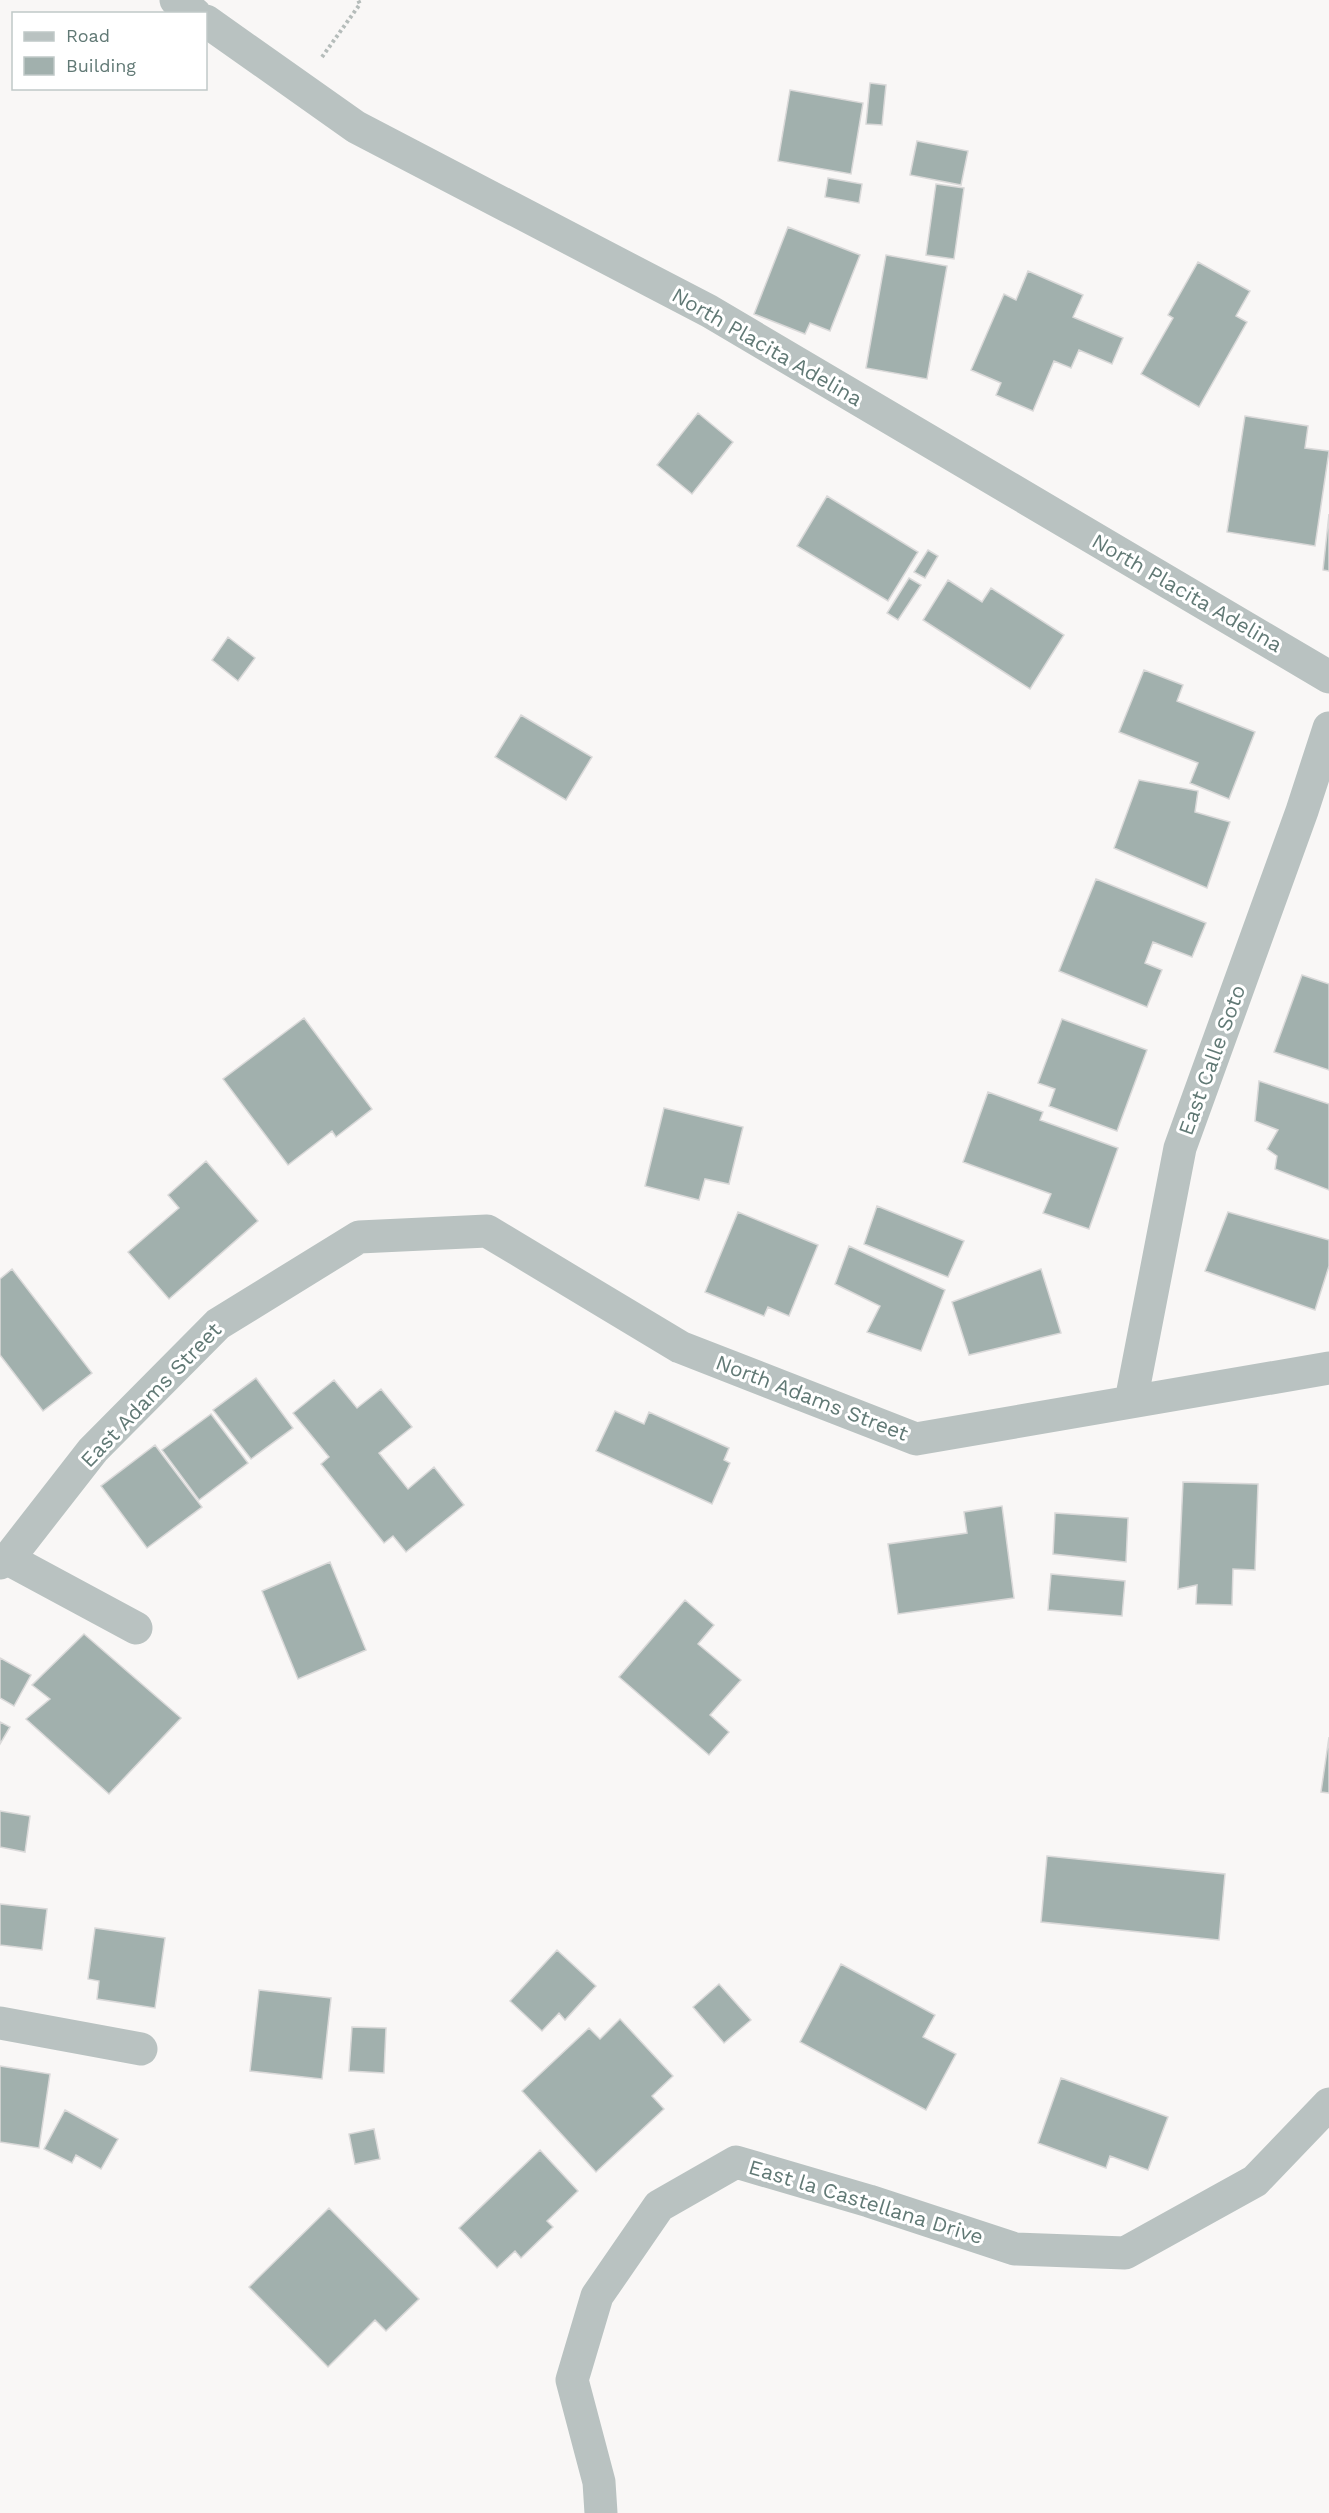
<svg xmlns="http://www.w3.org/2000/svg" width="1329" height="2513" font-family="'Work Sans',sans-serif">
  <style>
    .building { fill: #a1b0ad; stroke: #dad9d9; stroke-width: 1.5 }
    .lines { fill: none; stroke-linecap: round; stroke-linejoin: round }
    .path { stroke: #b5bcba; stroke-width: 4; stroke-dasharray: 3 3; stroke-linecap: butt }
    .minor { stroke: #b9c2c1; stroke-width: 33 }
    .labels { text-anchor: middle; stroke-width: 6; stroke-linejoin: round; paint-order: stroke }
    .street-label { font-size: 21px; fill: #617975; stroke: #fff }
  </style>
  <rect width="100%" height="100%" fill="#f9f7f6"/>
  <path class="building" d="M870,83L886,85L882,125L866,124Z
    M790,90L863,103L851,174L778,161Z
    M917,141L968,151L961,185L910,175Z
    M828,178L862,184L859,203L825,197Z
    M936,184L964,188L954,259L926,255Z
    M788,227L860,255L830,331L810,323L805,334L754,314Z
    M886,255L947,266L927,379L866,368Z
    M1198,262L1250,291L1236,316L1247,322L1199,407L1141,374L1173,318L1168,315Z
    M1028,271L1083,295L1073,317L1123,338L1112,364L1079,350L1071,368L1054,361L1033,411L996,395L1001,383L971,370L1004,294L1016,300Z
    M698,413L733,442L692,494L657,465Z
    M1245,416L1308,426L1305,448L1329,451L1315,546L1227,532Z
    M827,496L918,552L888,601L797,546Z
    M1329,514V571L1323,570Z
    M928,550L938,556L925,578L914,572Z
    M909,578L921,585L898,620L887,613Z
    M948,580L982,602L991,588L1064,635L1030,689L923,620Z
    M228,637L255,658L238,681L212,660Z
    M1144,670L1183,685L1177,701L1255,732L1229,799L1190,783L1198,763L1119,732Z
    M521,715L592,757L566,800L495,757Z
    M1139,780L1198,791L1195,812L1230,822L1207,888L1114,848Z
    M1096,879L1206,923L1192,957L1153,942L1145,963L1162,970L1147,1007L1059,971Z
    M1302,975L1329,984V1070L1274,1052Z
    M304,1018L372,1109L336,1137L332,1131L288,1165L223,1079Z
    M1062,1019L1147,1050L1117,1131L1049,1106L1055,1089L1038,1083Z
    M1259,1081L1329,1104V1190L1275,1169L1277,1156L1267,1149L1278,1130L1255,1121Z
    M988,1092L1043,1112L1040,1120L1118,1148L1089,1229L1043,1213L1051,1194L963,1162Z
    M664,1108L743,1127L729,1184L705,1179L699,1200L645,1186Z
    M206,1161L258,1221L169,1299L128,1252L179,1208L168,1195Z
    M877,1206L964,1241L948,1277L864,1244Z
    M738,1212L818,1245L789,1316L768,1307L764,1316L705,1292Z
    M1228,1212L1329,1240V1266L1315,1310L1205,1271Z
    M849,1246L945,1290L921,1351L867,1332L880,1306L835,1284Z
    M12,1269L92,1373L43,1411L0,1355V1279Z
    M1041,1269L1061,1333L969,1355L952,1302Z
    M256,1378L293,1428L251,1459L213,1410Z
    M334,1380L357,1408L381,1389L412,1427L379,1453L408,1489L434,1467L464,1505L406,1552L393,1536L384,1543L321,1464L329,1457L293,1413Z
    M615,1411L644,1424L649,1412L729,1448L724,1460L730,1463L712,1504L596,1451Z
    M211,1414L248,1463L199,1500L162,1450Z
    M155,1445L202,1507L147,1548L101,1486Z
    M1183,1482L1258,1484L1255,1570L1233,1569L1232,1605L1196,1604L1197,1585L1178,1589Z
    M1002,1506L1014,1598L898,1614L888,1544L967,1533L964,1512Z
    M1055,1513L1128,1518L1126,1562L1053,1554Z
    M330,1562L366,1650L298,1679L262,1591Z
    M1051,1574L1125,1581L1122,1616L1048,1610Z
    M685,1600L714,1625L698,1644L741,1680L710,1715L729,1732L709,1755L619,1677Z
    M84,1634L181,1718L109,1794L26,1719L50,1699L32,1685Z
    M0,1658L31,1675L14,1706L0,1698Z
    M0,1722L10,1727L0,1744Z
    M1329,1737V1793L1321,1792Z
    M0,1811L30,1816L25,1852L0,1847Z
    M1047,1856L1225,1874L1219,1940L1041,1922Z
    M0,1904L47,1909L42,1950L0,1945Z
    M95,1928L165,1938L155,2008L97,1999L99,1981L88,1979Z
    M557,1950L596,1986L565,2020L559,2013L542,2031L510,2001Z
    M841,1964L935,2015L923,2037L956,2054L926,2110L800,2042Z
    M719,1984L751,2020L724,2043L693,2007Z
    M259,1990L331,1998L322,2079L250,2071Z
    M620,2019L673,2076L652,2096L664,2109L596,2172L522,2091L589,2028L600,2039Z
    M352,2027L386,2028L384,2073L349,2071Z
    M0,2066L50,2074L39,2148L0,2142Z
    M1061,2078L1168,2117L1148,2170L1110,2156L1106,2168L1038,2143Z
    M65,2110L118,2139L101,2169L76,2155L72,2163L44,2149Z
    M374,2129L380,2159L355,2164L349,2134Z
    M540,2150L578,2191L547,2221L553,2227L521,2258L515,2251L497,2268L459,2228Z
    M329,2208L419,2299L386,2331L375,2320L328,2367L249,2287Z"/>
  <g class="lines">
    <path class="path" d="M322,57L360,4L358,0"/>
    <path class="minor" d="M176,0L195,14
      M206,21L356,127L709,311L1329,677
      M1131,1401L1180,1148L1302,811L1329,728
      M8,1559L136,1628
      M0,1563L8,1559L93,1450L218,1324L359,1237L487,1231L680,1347L916,1439L1329,1368
      M0,2023L141,2049
      M601,2513L599,2482L572,2380L597,2296L659,2206L736,2162L869,2201L1015,2249L1125,2253L1255,2181L1329,2104"/>
  </g>
  <g class="labels">
    <g class="street-label">
      <text transform="translate(767 347) rotate(30)" y="7">North Placita Adelina</text>
      <text transform="translate(1187 593) rotate(30)" y="7">North Placita Adelina</text>
      <text transform="translate(1212 1060) rotate(-70)" y="7">East Calle Soto</text>
      <text transform="translate(151 1395) rotate(-46)" y="7">East Adams Street</text>
      <text transform="translate(812 1398) rotate(21)" y="7">North Adams Street</text>
      <text transform="translate(866 2202) rotate(17)" y="7">East la Castellana Drive</text>
    </g>
  </g>
  <rect x="12" y="12" width="195" height="78" fill="#ffffff" stroke="#c0c9c8" stroke-width="1.5"/>
  <rect x="24" y="32" width="30" height="9" fill="#b9c2c1" stroke="#c0c9c8" stroke-width="1.5"/>
  <text x="66" y="42" font-size="18" fill="#617975">Road</text>
  <rect x="24" y="57" width="30" height="18" fill="#a1b0ad" stroke="#c0c9c8" stroke-width="1.5"/>
  <text x="66" y="72" font-size="18" fill="#617975">Building</text>
</svg>
